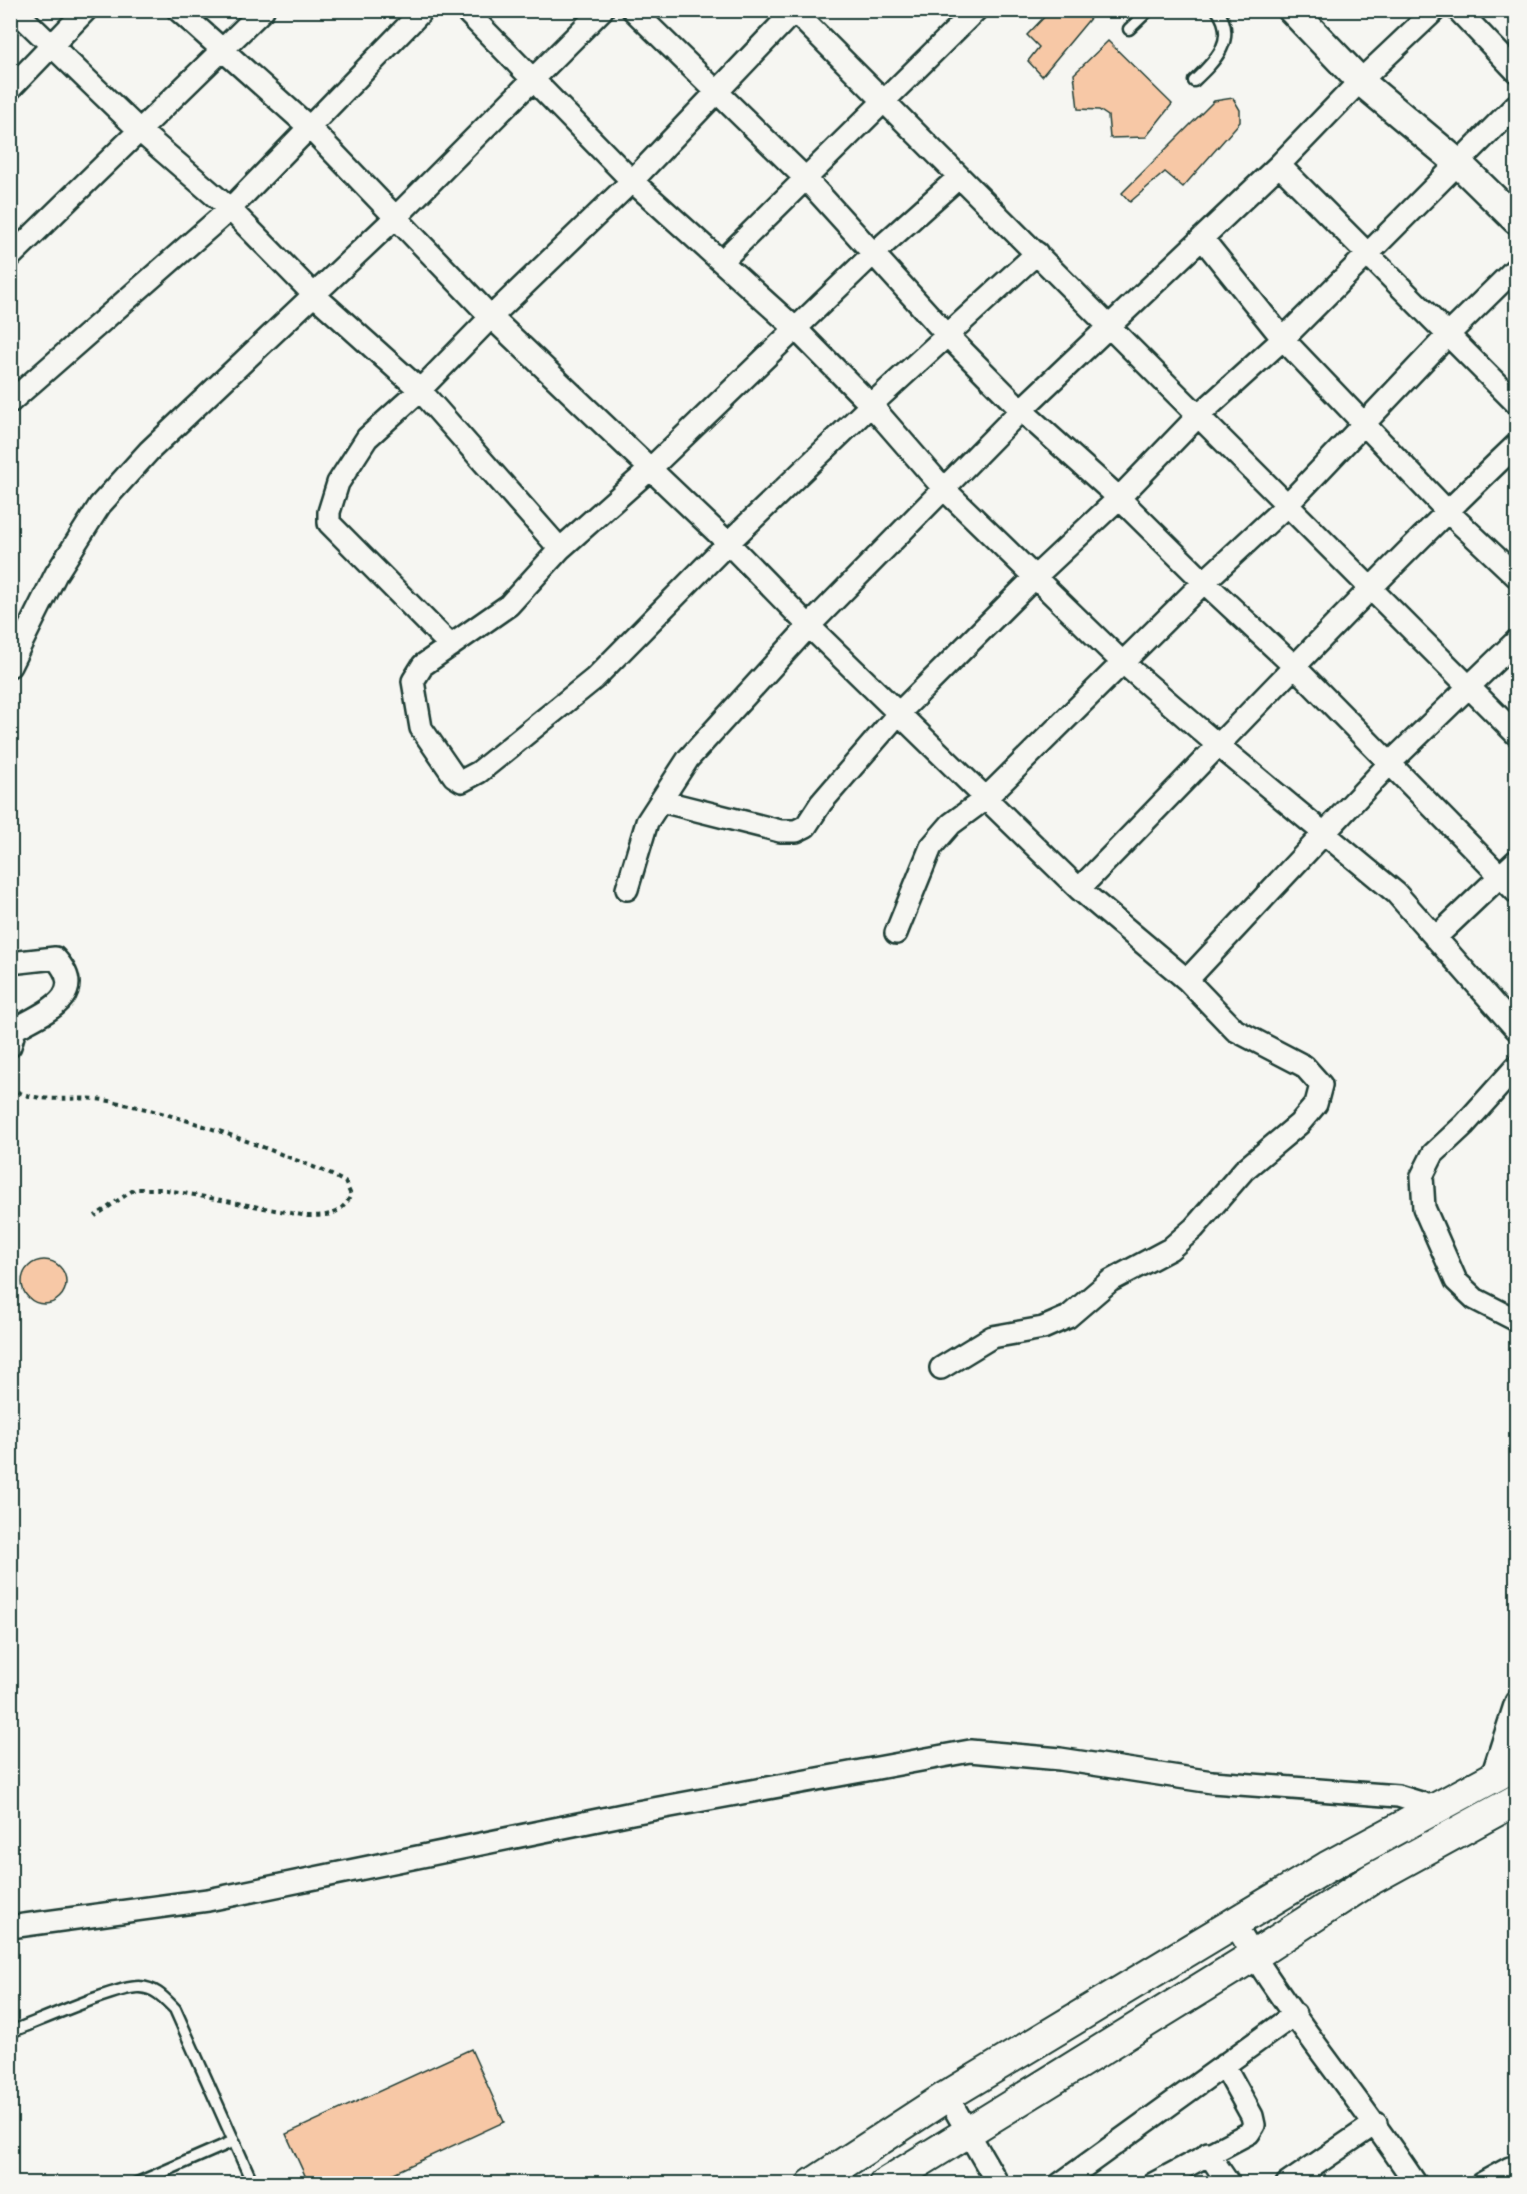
<svg xmlns="http://www.w3.org/2000/svg" width="1527" height="2194" font-family="'Patrick Hand',sans-serif">
  <style>
    .building { fill: #f7c8a6; stroke: #1f3d34; stroke-width: 1.5 }
    .lines { fill: none; stroke-linecap: round; stroke-linejoin: round }
    .service-casing { stroke: #1f3d34; stroke-width: 15 }
    .minor-casing { stroke: #1f3d34; stroke-width: 26 }
    .tertiary-casing { stroke: #1f3d34; stroke-width: 32 }
    .secondary-casing { stroke: #1f3d34; stroke-width: 34 }
    .path { stroke: #1f3d34; stroke-width: 4; stroke-dasharray: 4.5 4.5; stroke-linecap: butt }
    .service { stroke: #f6f6f2; stroke-width: 10 }
    .minor { stroke: #f6f6f2; stroke-width: 21 }
    .tertiary { stroke: #f6f6f2; stroke-width: 27 }
    .secondary { stroke: #f6f6f2; stroke-width: 30 }
  </style>
  <rect width="100%" height="100%" fill="#f6f6f2"/>
  <filter id="ink" filterUnits="userSpaceOnUse"><feTurbulence type="fractalNoise" baseFrequency=".0167" numOctaves="2"/><feDisplacementMap in="SourceGraphic" scale="12" xChannelSelector="R" yChannelSelector="G"/><feConvolveMatrix kernelMatrix="1 2 1 2 8 2 1 2 1" color-interpolation-filters="sRGB"/></filter>
  <g filter="url(#ink)">
    <path class="building" d="M1051,10H1097L1042,76L1028,61L1039,47L1027,35Z
      M1108,41L1172,104L1146,137L1110,138L1108,116L1099,110L1078,109L1074,74Z
      M1233,98L1240,110V122L1183,187L1165,172L1130,202L1122,193L1214,101Z
      M22 1282a22 22 0 1 1 44 0a22 22 0 1 1-44 0Z
      M471,2049L504,2122L370,2184H309L286,2134Z"/>
    <g class="lines">
      <g class="service-casing">
        <path id="service" d="M1129,29L1149,10
          M1194,81C1215,61 1238,39 1217,10
          M10,2032C35,2023 119,1985 140,1987C156,1988 164,1998 175,2009L253,2184
          M135,2184L234,2141"/>
      </g>
      <g class="minor-casing">
        <path id="minor" d="M15,10L141,132L230,209L313,294L420,390L560,549
          M178,10L310,128L491,317L728,543L809,626L1079,889L1187,980L1235,1030L1304,1066L1321,1085L1316,1104L1299,1124L1244,1170L1194,1228L1170,1249L1110,1281L1068,1317L1043,1328L992,1337L941,1368
          M465,10L632,181L797,330L871,405L944,489L1122,662L1219,746L1396,893L1516,1029
          M633,10L805,178L948,336L1021,410L1119,498L1204,582L1293,665L1516,892
          M793,10L1516,734
          M1458,10L1516,71
          M10,89L86,10
          M1279,165L1516,403
          M959,177L873,254L649,470L560,549L509,605L423,665L413,681L421,728L454,776L462,781L479,772L594,679L728,543L871,405L1037,253
          M1202,238L1283,339L1447,511L1516,576
          M10,257L263,10
          M723,260L976,10
          M10,402L230,209L423,10
          M451,646L329,523V512L338,483L367,438L420,390L491,317L632,181L795,10
          M10,666L56,574L100,505L149,451L396,217L602,10
          M661,801L780,831H796L806,826L821,803L898,714L1036,576L1119,498L1197,417L1283,339L1516,105
          M627,889L647,822L688,759L809,626L1021,410L1279,165L1360,81L1435,10
          M1079,889C1225,740 1366,588 1516,445
          M896,933L931,847L951,824L985,799L1204,582L1286,506L1448,335L1516,268
          M1435,938L1516,861
          M10,963L55,958C90,996 45,1012 15,1029L10,1046
          M1187,980L1389,764L1516,641
          M1516,1067L1464,1125L1433,1154L1422,1176L1424,1208L1456,1281L1475,1299L1516,1320
          M1492,1776L1516,1702
          M1234,1923C1286,2013 1358,2096 1416,2184
          M10,1927L208,1900L632,1813L970,1751L1060,1759L1212,1782L1398,1796L1434,1807
          M947,2096L998,2184
          M1208,2153L1229,2184
          M1060,2184L1295,2014
          M1153,2184L1249,2133L1254,2125L1252,2116L1224,2065
          M1287,2184L1376,2123
          M1481,2184L1510,2168"/>
      </g>
      <g class="tertiary-casing">
        <path id="tertiary" d="M1292,10L1360,81L1458,163L1516,220"/>
      </g>
      <g class="secondary-casing">
        <path id="secondary" d="M812,2184L947,2096L1327,1867L1516,1765
          M884,2184L1253,1956L1370,1880L1516,1800"/>
      </g>
      <path class="path" d="M10,1087C35,1106 76,1095 104,1100C182,1114 253,1143 326,1172L345,1182L351,1195C341,1215 328,1216 307,1216L162,1189H135L95,1216"/>
      <use href="#service" class="service"/>
      <use href="#minor" class="minor"/>
      <use href="#tertiary" class="tertiary"/>
      <use href="#secondary" class="secondary"/>
    </g>
  </g>
  <rect width="1527" height="2194" fill="none" stroke="#f6f6f2" stroke-width="36"/>
  <rect x="18" y="18" width="1491" height="2158" fill="none" stroke="#1f3d34" stroke-width="2" filter="url(#ink)"/>
</svg>
